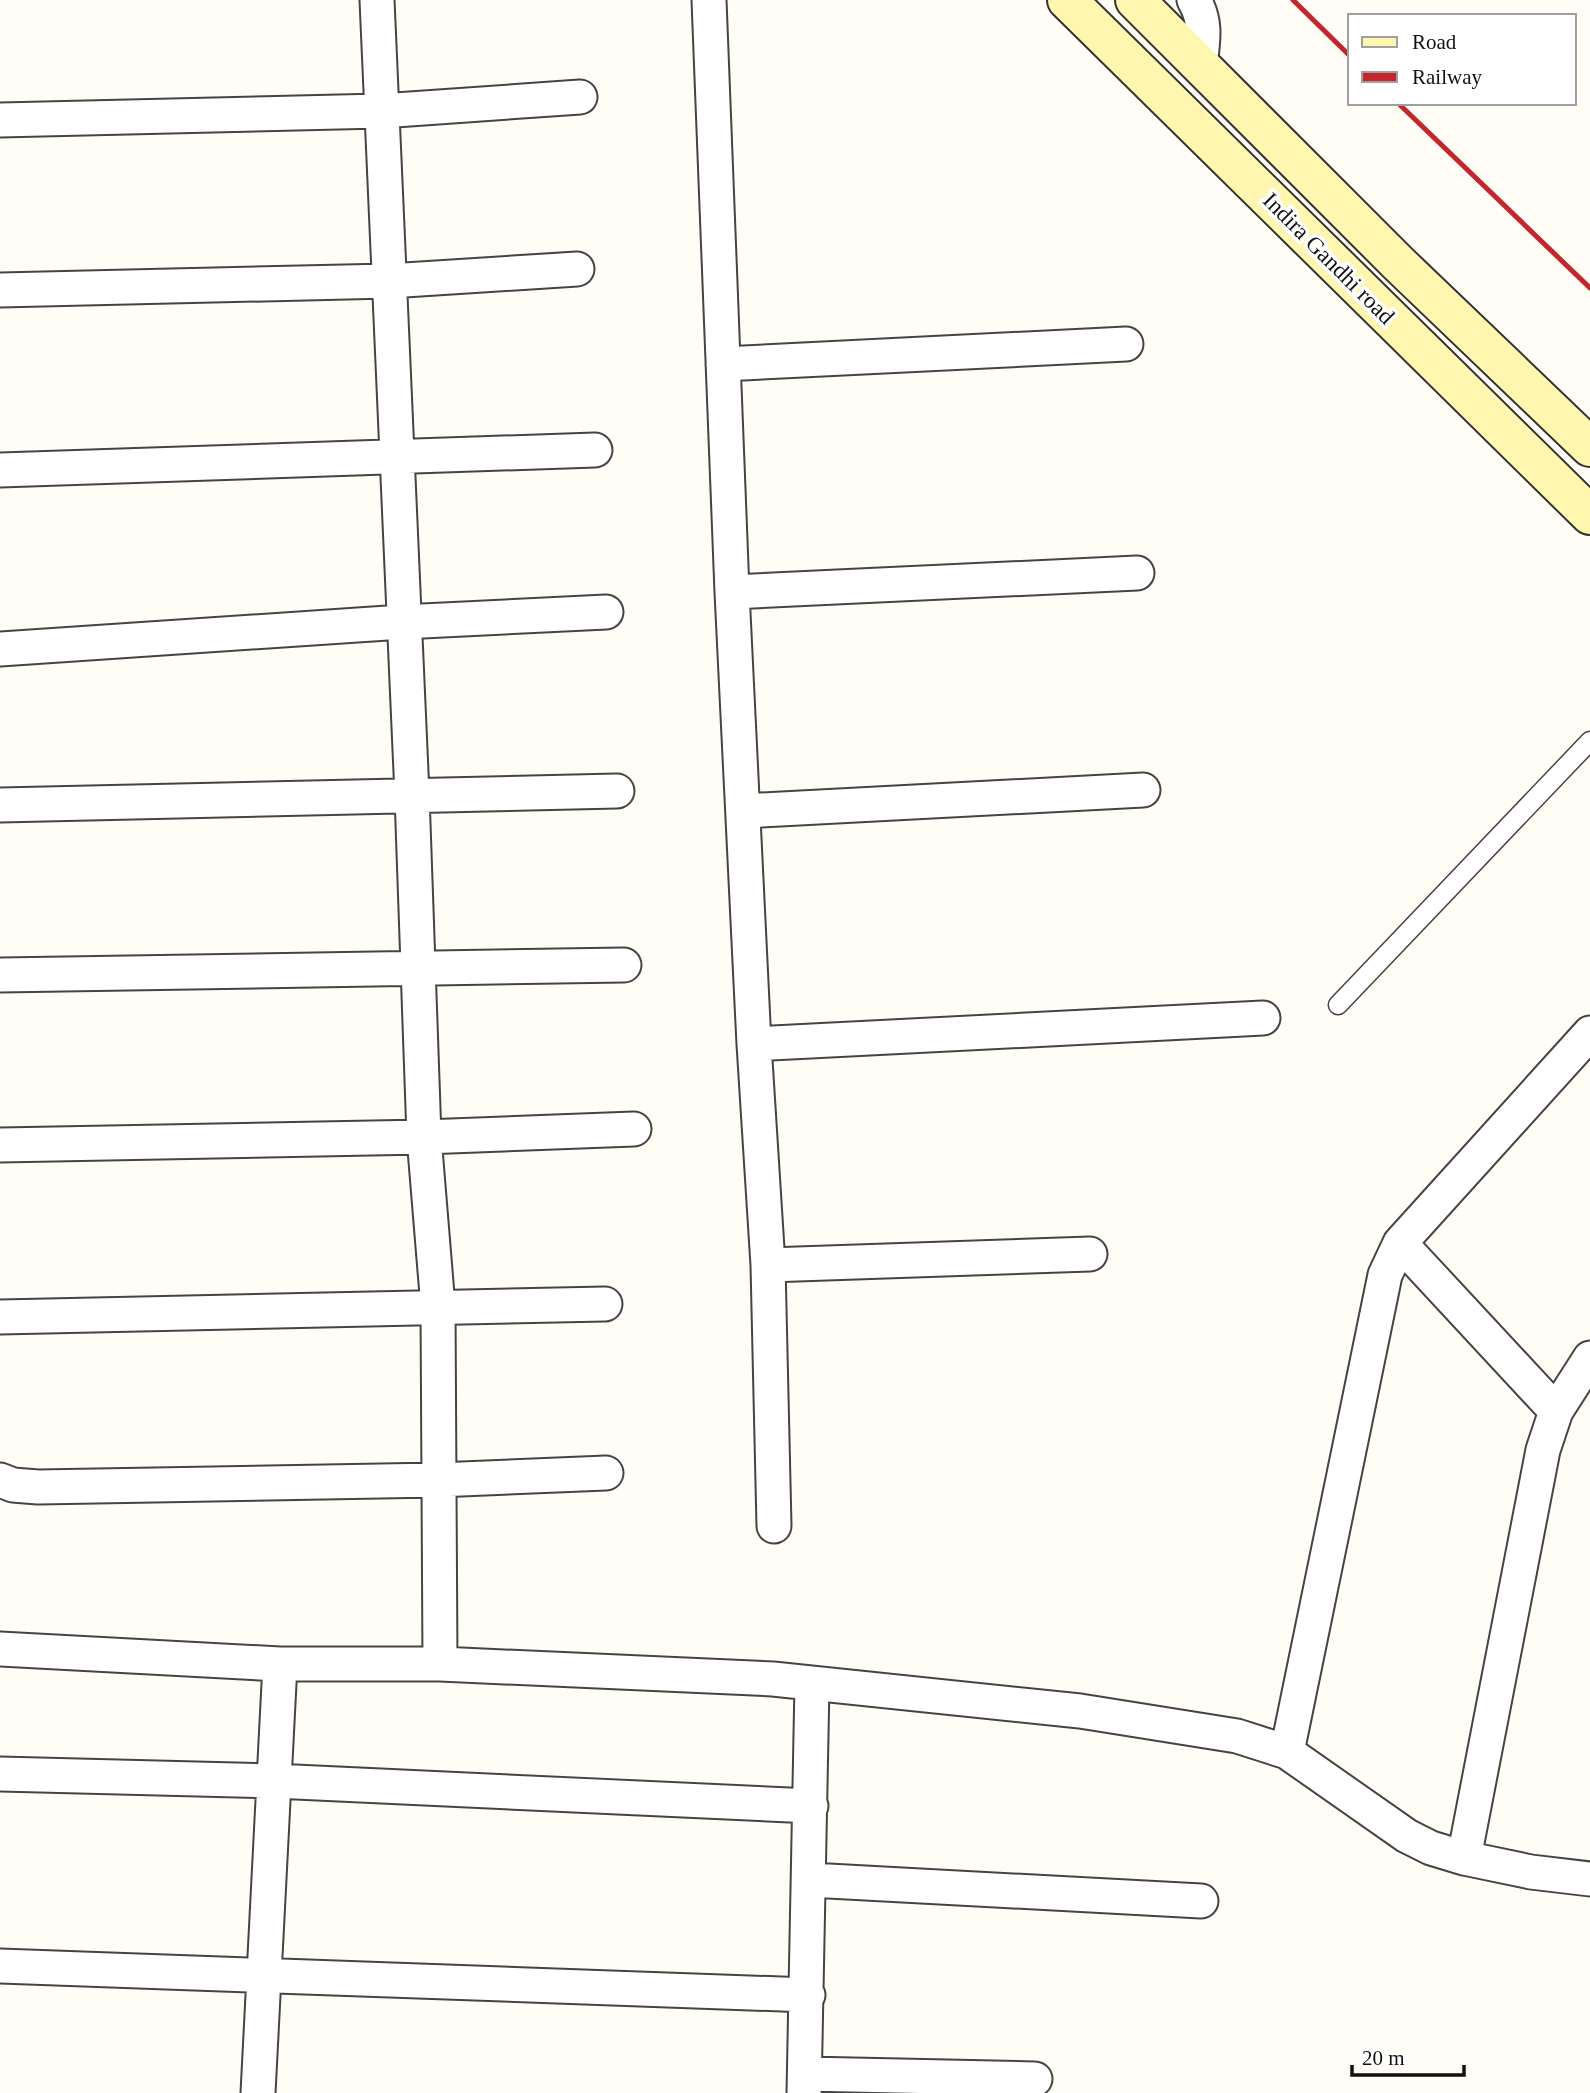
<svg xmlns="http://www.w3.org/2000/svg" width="1590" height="2093" font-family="'Times New Roman',serif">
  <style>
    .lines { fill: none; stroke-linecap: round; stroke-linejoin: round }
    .lane-casing { stroke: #444; stroke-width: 21 }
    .street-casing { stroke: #444; stroke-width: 37 }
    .secondary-casing { stroke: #333; stroke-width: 42 }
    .lane { stroke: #fff; stroke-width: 18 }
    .street { stroke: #fff; stroke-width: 33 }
    .secondary { stroke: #fff6b0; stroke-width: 38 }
    .rail { stroke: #c4262e; stroke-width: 5 }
    .labels { text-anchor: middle; stroke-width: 7; stroke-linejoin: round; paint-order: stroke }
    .street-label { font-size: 23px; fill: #111; stroke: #fff }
  </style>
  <rect width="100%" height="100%" fill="#fffdf5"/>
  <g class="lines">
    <g class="lane-casing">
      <path id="lane" d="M1338,1005L1590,741"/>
    </g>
    <g class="street-casing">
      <path id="street" d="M709,0L732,592L754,1044L768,1265L774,1526
        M1194,0C1207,22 1203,41 1200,65
        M0,120L381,111L580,97
        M0,290L389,281L577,269
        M723,364L1126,344
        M0,470L595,450
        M732,592L1137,573
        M0,649L402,622L606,612
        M0,805L617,791
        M743,811L1143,790
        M0,975L624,965
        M754,1044L1263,1018
        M0,1145L424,1137L412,795L377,0
        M1400,1243L1556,1411
        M768,1265L1090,1254
        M0,1317L605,1304
        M0,1480L13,1485L38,1487L437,1480L606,1473
        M0,1649L280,1664L258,2093
        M280,1664H440L438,1307L424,1137L634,1129
        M440,1664L773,1679L1080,1711L1237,1736L1287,1752L1407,1836L1431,1848L1464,1858L1531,1872L1590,1879
        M1287,1752L1385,1275L1400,1243L1590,1033
        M0,1774L274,1781L811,1806
        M1464,1858L1543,1450L1556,1411L1590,1358
        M810,1880L1201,1901
        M0,1966L808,1995
        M806,2074L1035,2079
        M804,2093L812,1684"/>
    </g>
    <g class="secondary-casing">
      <path id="secondary" d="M1067,0L1590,515
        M1135,0L1399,264L1590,447"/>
    </g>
    <use href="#lane" class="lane"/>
    <use href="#street" class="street"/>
    <use href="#secondary" class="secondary"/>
    <path class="rail" d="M1293,0L1350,56
      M1398,103L1590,288"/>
  </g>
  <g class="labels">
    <g class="street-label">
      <text transform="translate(1329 258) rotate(45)" y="8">Indira Gandhi road</text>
    </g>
  </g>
  <rect x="1348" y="14" width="228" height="91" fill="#ffffff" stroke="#a0a0a0" stroke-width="2"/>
  <rect x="1362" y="37" width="35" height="10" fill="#fff6b0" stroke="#a0a0a0" stroke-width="2"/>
  <text x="1412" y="49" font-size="21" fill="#111111">Road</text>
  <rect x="1362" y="72" width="35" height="10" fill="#c4262e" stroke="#a0a0a0" stroke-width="2"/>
  <text x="1412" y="84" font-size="21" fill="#111111">Railway</text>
  <path d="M1352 2065v10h112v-10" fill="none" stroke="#111111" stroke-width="3.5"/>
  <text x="1362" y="2065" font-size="21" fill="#111111" stroke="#ffffff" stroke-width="5" paint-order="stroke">20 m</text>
</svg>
